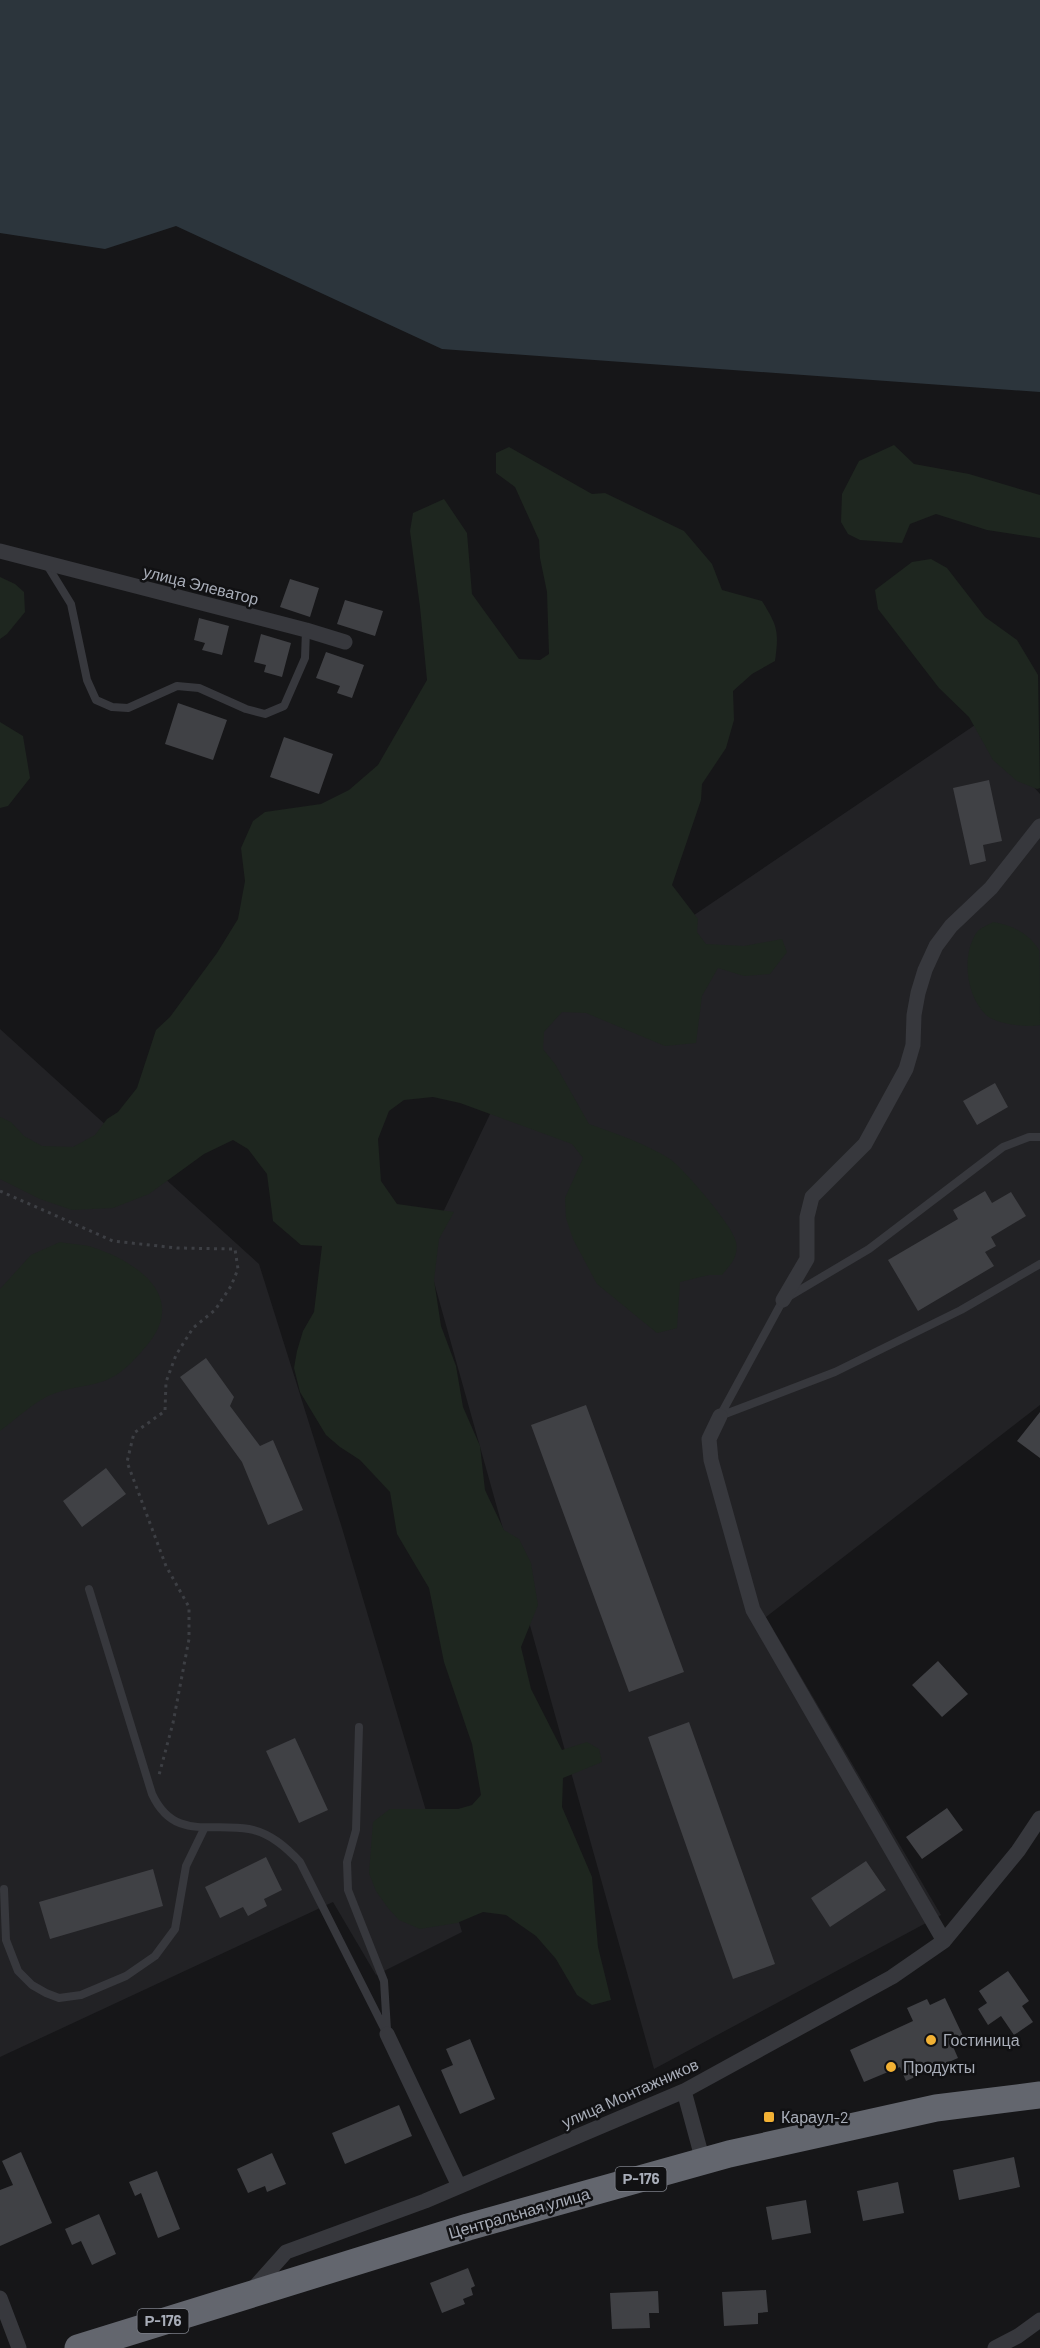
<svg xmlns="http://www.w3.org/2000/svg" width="1040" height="2348" font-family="Barlow,sans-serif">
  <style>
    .built { fill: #222225 }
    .green { fill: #1e261f }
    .water { fill: #2c353c }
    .building { fill: #404145 }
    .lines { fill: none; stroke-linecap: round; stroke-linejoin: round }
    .path { stroke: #3d3f44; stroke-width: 3; stroke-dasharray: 3 4.5; stroke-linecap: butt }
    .lane { stroke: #37383d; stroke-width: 8 }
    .street { stroke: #37383d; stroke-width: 15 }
    .highway { stroke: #63666e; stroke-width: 27 }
    .poi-dot { fill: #f2b134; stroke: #111113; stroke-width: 2 }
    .labels { text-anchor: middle; stroke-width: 5; stroke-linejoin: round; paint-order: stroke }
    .shield { fill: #111113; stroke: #7b7e86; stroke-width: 1.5 }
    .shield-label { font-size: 15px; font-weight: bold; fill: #a8adb8 }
    .street-label { font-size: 16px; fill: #a8adb8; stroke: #111113 }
    .poi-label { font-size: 16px; fill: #a8adb8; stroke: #111113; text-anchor: start }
  </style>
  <rect width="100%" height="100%" fill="#161618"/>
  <path class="built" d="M978,723L1040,794V1405L766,1617L941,1915L654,2069L425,1250L533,1024Z
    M0,1029L259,1264L342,1528L462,1932L376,1975L333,1902L0,2057Z"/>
  <path class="green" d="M894,445L914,464L969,474L1040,495V538L987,530L936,514L910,524L902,543L860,540L848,534L841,522L842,494L859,461Z
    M509,447L592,494L605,493L684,531L712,564L722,590L762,601C778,627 779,631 775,661L752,674L733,691L734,720L726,748L702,784L701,800L672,885L698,919L697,932L706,944L744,946L782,939L787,952L770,974L744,976L718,968L702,996L696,1043L665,1046L586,1013L562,1012L544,1032L543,1049L555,1064L589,1124C617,1134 644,1143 670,1159C683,1168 734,1227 736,1242C739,1257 730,1265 722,1275H709L680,1282L677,1328L657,1333L597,1284L573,1239L566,1218L565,1198L583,1158L572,1144L460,1103L433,1097L404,1100L389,1111L378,1139L381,1181L397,1204L454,1212L439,1239L434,1280L441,1326L456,1366L463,1407L480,1446L485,1490L504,1530L519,1539L531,1563L538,1605L521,1647L531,1689L562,1750L587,1742L599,1749L602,1762L563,1778L562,1807L592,1877L598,1947L611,2000L592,2005L577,1995L556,1959L536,1936L506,1915L483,1912L457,1923L420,1929L399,1920L388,1908L376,1891L369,1873L373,1822L390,1809H458L472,1805L481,1795L472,1744L444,1662L429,1588L397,1534L390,1492L360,1460L340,1447L326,1435L300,1392L294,1368L297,1351L303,1331L314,1312L322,1246L301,1245L273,1221L267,1174L248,1149L233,1140L204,1154L149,1194L113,1208L72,1210L40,1199L0,1179V1117L11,1122L24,1136L42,1146L73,1147L95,1135L107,1119L118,1112L137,1088L156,1030L170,1017L217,953L238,919L245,881L241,848L253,821L265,812L321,804L349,790L378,765L427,680L420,607L410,531L413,513L444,499L467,533L472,594L519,659L540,660L549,654L547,592L540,558L539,540L515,487L496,473V453Z
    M931,559L947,568L985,617L1017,640L1038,675L1040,788L1037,789L1017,781L993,760L969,717L939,688L878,609L875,590L912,562Z
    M0,577L15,584L24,592L25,612L7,634L0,639Z
    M0,722L23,736L30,778L8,806L0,808Z
    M993,922C1011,925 1029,933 1039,950C1040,959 1040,1012 1040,1025C1027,1028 996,1024 986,1015C966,996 961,955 977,932C980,928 988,925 993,922Z
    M60,1242C70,1244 82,1244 92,1247C135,1261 188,1295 148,1344C138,1356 125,1371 111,1378C93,1387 71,1386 53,1394C36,1400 15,1420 0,1431V1289L31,1255Z"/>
  <path class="water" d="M0,0H1040V392L442,349L176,226L105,249L0,233Z"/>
  <path class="building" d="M290,579L319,588L310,617L280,607Z
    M345,600L383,611L375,636L337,624Z
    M199,618L229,626L222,655L202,650L205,643L194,640Z
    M261,634L291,643L282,677L264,672L266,665L254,662Z
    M326,652L364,665L352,698L337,693L340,686L316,678Z
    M178,703L227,720L213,760L165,744Z
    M284,737L333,754L319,794L270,777Z
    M989,780L1002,841L983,845L986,861L970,865L953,788Z
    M995,1083L1008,1107L977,1125L963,1101Z
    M985,1191L992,1203L1011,1192L1026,1216L991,1237L996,1246L985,1252L994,1266L918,1311L888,1260L958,1219L953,1210Z
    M206,1358L234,1397L230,1406L260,1446L273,1440L303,1510L268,1525L242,1462L180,1377Z
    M586,1405L684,1672L629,1692L531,1425Z
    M1040,1412V1458L1017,1441Z
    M106,1468L126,1494L82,1527L63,1501Z
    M938,1661L968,1694L942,1717L912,1685Z
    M689,1722L775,1964L733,1979L648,1737Z
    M295,1738L328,1810L299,1823L266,1751Z
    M947,1808L963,1830L922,1859L906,1837Z
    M266,1857L282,1890L264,1899L267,1906L248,1916L243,1907L220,1918L205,1887Z
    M866,1861L886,1890L830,1927L811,1898Z
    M153,1869L163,1906L50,1939L39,1902Z
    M1008,1971L1029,2001L1022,2006L1033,2022L1014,2035L1001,2016L988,2025L978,2009L987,2003L979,1991Z
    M945,1998L963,2036L951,2042L958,2058L906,2081L900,2067L864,2082L850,2050L913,2021L907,2008L927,1999L930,2005Z
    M470,2039L495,2099L460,2114L441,2070L453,2065L446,2049Z
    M399,2105L412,2136L345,2164L332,2133Z
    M21,2152L52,2223L0,2246V2190L13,2185L2,2161Z
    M272,2153L286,2184L267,2192L265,2186L248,2193L237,2169Z
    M1014,2157L1020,2187L959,2200L953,2170Z
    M157,2171L180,2229L158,2238L141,2193L135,2196L129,2182Z
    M898,2182L904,2213L863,2221L857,2191Z
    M806,2200L811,2233L772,2240L766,2207Z
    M99,2214L116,2254L92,2265L81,2241L72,2245L65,2229Z
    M468,2268L475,2286L471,2288L473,2295L463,2299L465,2304L442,2313L430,2283Z
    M766,2290L768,2312L758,2313V2324L724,2326L722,2292Z
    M658,2291L659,2313H649L650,2328L612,2329L610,2293Z"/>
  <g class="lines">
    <path class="path" d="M0,1191L113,1241L177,1248L235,1249L238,1269L231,1286L215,1310L193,1328L176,1355L166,1382L165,1411L134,1433L127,1462L166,1566L189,1607V1639L173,1723L159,1775"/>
    <path class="lane" d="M47,565L71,604L87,680L96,700L112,707L128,708L177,686L199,688L246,709L265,714L284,706L305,658L306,630
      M720,1416L783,1300L869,1249L1003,1147L1029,1137H1040
      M720,1416L835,1372L961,1310L1040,1264
      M89,1589L152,1794C174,1841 209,1822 249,1829C270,1833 286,1847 300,1862L387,2034
      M359,1727L356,1830L347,1862L348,1890L384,1981L387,2030
      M4,1889L6,1940L18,1971L32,1985L46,1993L59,1998L81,1995L126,1976L155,1956L175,1929L186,1866L204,1829"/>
    <path class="street" d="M0,551L306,630L345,642
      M783,1300L807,1259V1217L812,1197L865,1144L906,1069L913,1045L914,1015L918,993L925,970L936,946L951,926L991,888L1040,826
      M720,1416L709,1439L711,1460L753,1610L944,1941
      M387,2034L459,2186
      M684,2091L703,2161
      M253,2289L286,2252L425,2201L684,2091L892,1977L944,1941L1018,1851L1040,1818
      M0,2298L19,2348
      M995,2348L1018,2336L1040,2320"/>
    <path class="highway" d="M78,2348L468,2227L729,2154L936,2108L1040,2095"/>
  </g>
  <g class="poi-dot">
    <circle cx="931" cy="2040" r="6"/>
    <circle cx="891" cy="2067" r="6"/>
    <rect x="763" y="2111" width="12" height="12" rx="3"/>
  </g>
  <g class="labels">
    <g class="shield">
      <rect x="615.5" y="2167" width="51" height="24" rx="4.5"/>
      <rect x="137.5" y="2309" width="51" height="24" rx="4.5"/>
    </g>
    <g class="shield-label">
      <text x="641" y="2184">Р-176</text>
      <text x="163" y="2326">Р-176</text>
    </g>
    <g class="street-label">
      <text transform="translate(201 585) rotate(14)" y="6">улица Элеватор</text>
      <text transform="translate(630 2093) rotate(-24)" y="6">улица Монтажников</text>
      <text transform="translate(519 2213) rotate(-16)" y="6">Центральная улица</text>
    </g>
    <g class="poi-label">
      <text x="943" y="2046">Гостиница</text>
      <text x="903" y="2073">Продукты</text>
      <text x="781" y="2123">Караул-2</text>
    </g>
  </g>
</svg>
